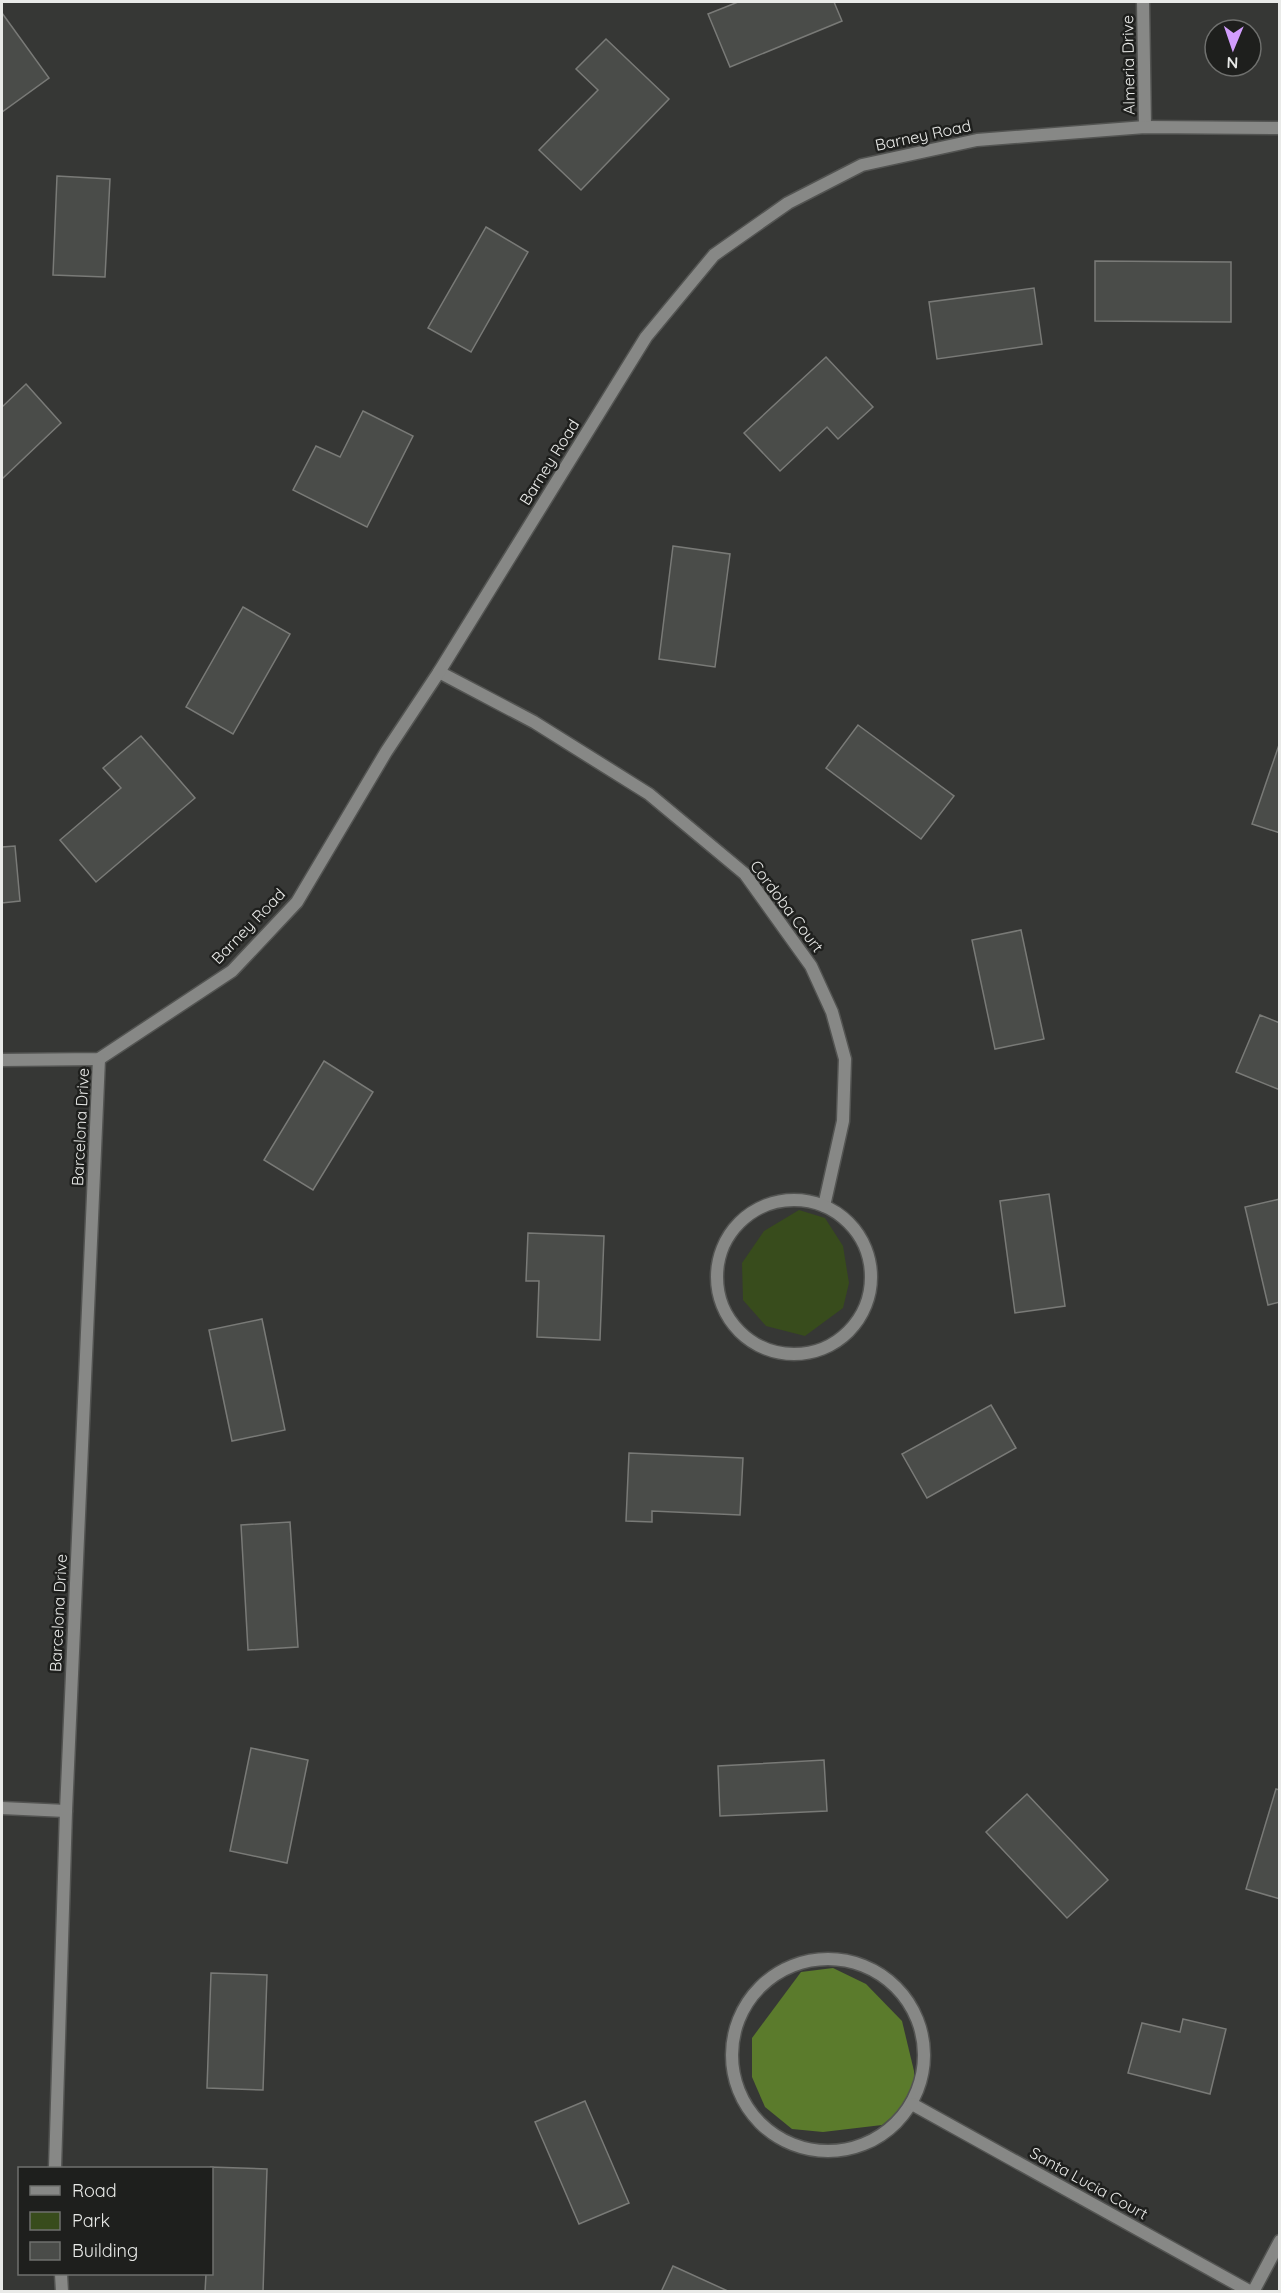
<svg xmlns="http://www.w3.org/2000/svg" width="1281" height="2293" viewBox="0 0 1281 2293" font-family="Quicksand,sans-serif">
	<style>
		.green { fill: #384c1c }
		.forest { fill: #5b7b2c }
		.building { fill: #4a4c49; stroke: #797a77; stroke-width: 1.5 }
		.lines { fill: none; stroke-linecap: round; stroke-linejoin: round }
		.minor-casing { stroke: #535452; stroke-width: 15 }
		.minor { stroke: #878886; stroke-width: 12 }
		.labels { text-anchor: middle; stroke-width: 5; stroke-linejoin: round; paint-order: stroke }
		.street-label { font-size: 16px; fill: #e9eae8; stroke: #1e1f1d }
	</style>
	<rect width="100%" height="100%" fill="#363735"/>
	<path class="green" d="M799 1210 825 1218 843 1246 849 1283 843 1308 805 1336 766 1326 743 1300 742 1263 764 1231Z"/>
	<path class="forest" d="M833 1968 866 1984 902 2021 914 2071V2099L882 2125 823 2132 792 2129 765 2107 752 2077V2038L801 1972Z"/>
	<g class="building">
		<path d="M738 2H834L842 21 730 67 708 14Z"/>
		<path d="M2 13 49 78 2 112Z"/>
		<path d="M606 39 669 99 581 190 539 150 598 90 576 69Z"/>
		<path d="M57 176 110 179 105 277 53 275Z"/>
		<path d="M486 227 528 252 471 352 428 328Z"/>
		<path d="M1095 261 1231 262V322L1095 321Z"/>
		<path d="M1034 288 1042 344 937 359 929 302Z"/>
		<path d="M826 357 873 407 838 439 827 427 780 471 744 433Z"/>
		<path d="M26 384 61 423 2 479V407Z"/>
		<path d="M363 411 413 436 367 527 293 490 316 446 340 457Z"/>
		<path d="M673 546 730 554 715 667 659 659Z"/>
		<path d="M243 607 290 634 233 734 186 707Z"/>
		<path d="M858 725 954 796 921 839 826 768Z"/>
		<path d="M141 736 195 798 96 882 60 840 121 788 103 768Z"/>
		<path d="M1280 742V833L1252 824Z"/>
		<path d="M15 846 20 901 2 903V847Z"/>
		<path d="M1021 930 1044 1039 995 1049 972 940Z"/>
		<path d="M1260 1015 1280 1023V1090L1236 1072Z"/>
		<path d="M324 1061 373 1092 313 1190 264 1160Z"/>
		<path d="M1049 1194 1065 1306 1015 1313 1000 1201Z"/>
		<path d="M1280 1199V1302L1268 1305 1245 1207Z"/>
		<path d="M528 1233 604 1236 600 1340 537 1337 539 1281H526Z"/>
		<path d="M262 1319 285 1430 232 1441 209 1330Z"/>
		<path d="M991 1405 1016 1448 927 1498 902 1454Z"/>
		<path d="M629 1453 743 1458 740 1515 652 1511V1522L626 1521Z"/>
		<path d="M290 1522 298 1647 248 1650 241 1525Z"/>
		<path d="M251 1748 308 1760 287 1863 230 1851Z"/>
		<path d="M824 1760 827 1811 720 1816 718 1766Z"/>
		<path d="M1276 1789 1280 1790V1899L1246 1889Z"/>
		<path d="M1027 1794 1108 1880 1067 1918 986 1832Z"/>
		<path d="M211 1973 267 1975 263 2090 207 2088Z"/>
		<path d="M1183 2019 1226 2029 1210 2094 1128 2073 1142 2023 1180 2032Z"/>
		<path d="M585 2101 629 2203 579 2224 535 2122Z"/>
		<path d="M210 2167 267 2169 263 2292H205L206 2274H212V2168Z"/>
		<path d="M673 2266 730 2292H661Z"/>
	</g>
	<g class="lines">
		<defs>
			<g id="minor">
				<path d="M1143 2 1145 127"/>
				<path d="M439 672 534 722 649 794 745 874 811 966 832 1012 845 1059 843 1121 824 1206"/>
				<path d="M2 1060 99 1059 232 971 297 902 386 752 439 672 646 337 714 255 788 203 862 165 977 140 1145 127 1280 128"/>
				<circle cx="794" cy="1277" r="77"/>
				<path d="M2 1808 66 1811"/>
				<circle cx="828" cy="2055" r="96"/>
				<path d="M912 2104 1251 2292"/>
				<path d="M55 2168 66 1811 99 1059"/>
				<path d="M61 2274 62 2292"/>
				<path d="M1253 2292 1280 2241"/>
			</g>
		</defs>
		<use href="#minor" class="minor-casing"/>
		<use href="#minor" class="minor"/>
	</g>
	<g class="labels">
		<g class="street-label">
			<text transform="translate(1128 65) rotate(-91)" y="6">Almeria Drive</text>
			<text transform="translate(923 135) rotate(-12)" y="6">Barney Road</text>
			<text transform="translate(549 462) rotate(-58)" y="6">Barney Road</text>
			<text transform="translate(787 906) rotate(53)" y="6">Cordoba Court</text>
			<text transform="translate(248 926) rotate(-46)" y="6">Barney Road</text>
			<text transform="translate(80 1127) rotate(-87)" y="6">Barcelona Drive</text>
			<text transform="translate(58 1613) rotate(-87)" y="6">Barcelona Drive</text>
			<text transform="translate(1089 2183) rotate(29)" y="6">Santa Lucia Court</text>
		</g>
	</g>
	<rect width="1281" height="2293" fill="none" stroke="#e9eae8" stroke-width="6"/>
	<rect x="18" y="2167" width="195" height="108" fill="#1e1f1d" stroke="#6f706e" stroke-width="1.5"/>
	<rect x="30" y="2186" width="30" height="9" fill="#878886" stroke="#6f706e" stroke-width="1.5"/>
	<text x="72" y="2197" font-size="18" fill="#e9eae8">Road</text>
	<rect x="30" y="2212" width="30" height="18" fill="#384c1c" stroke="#6f706e" stroke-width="1.5"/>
	<text x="72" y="2227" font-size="18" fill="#e9eae8">Park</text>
	<rect x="30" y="2242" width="30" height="18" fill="#4a4c49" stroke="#6f706e" stroke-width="1.5"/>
	<text x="72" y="2257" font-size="18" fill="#e9eae8">Building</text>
	<g transform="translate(1233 48) rotate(182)"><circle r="28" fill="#1e1f1d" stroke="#6f706e" stroke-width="1.5"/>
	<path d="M0-4.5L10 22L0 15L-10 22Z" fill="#d29dfd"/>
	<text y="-9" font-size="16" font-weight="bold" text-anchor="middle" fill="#e9eae8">N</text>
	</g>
</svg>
